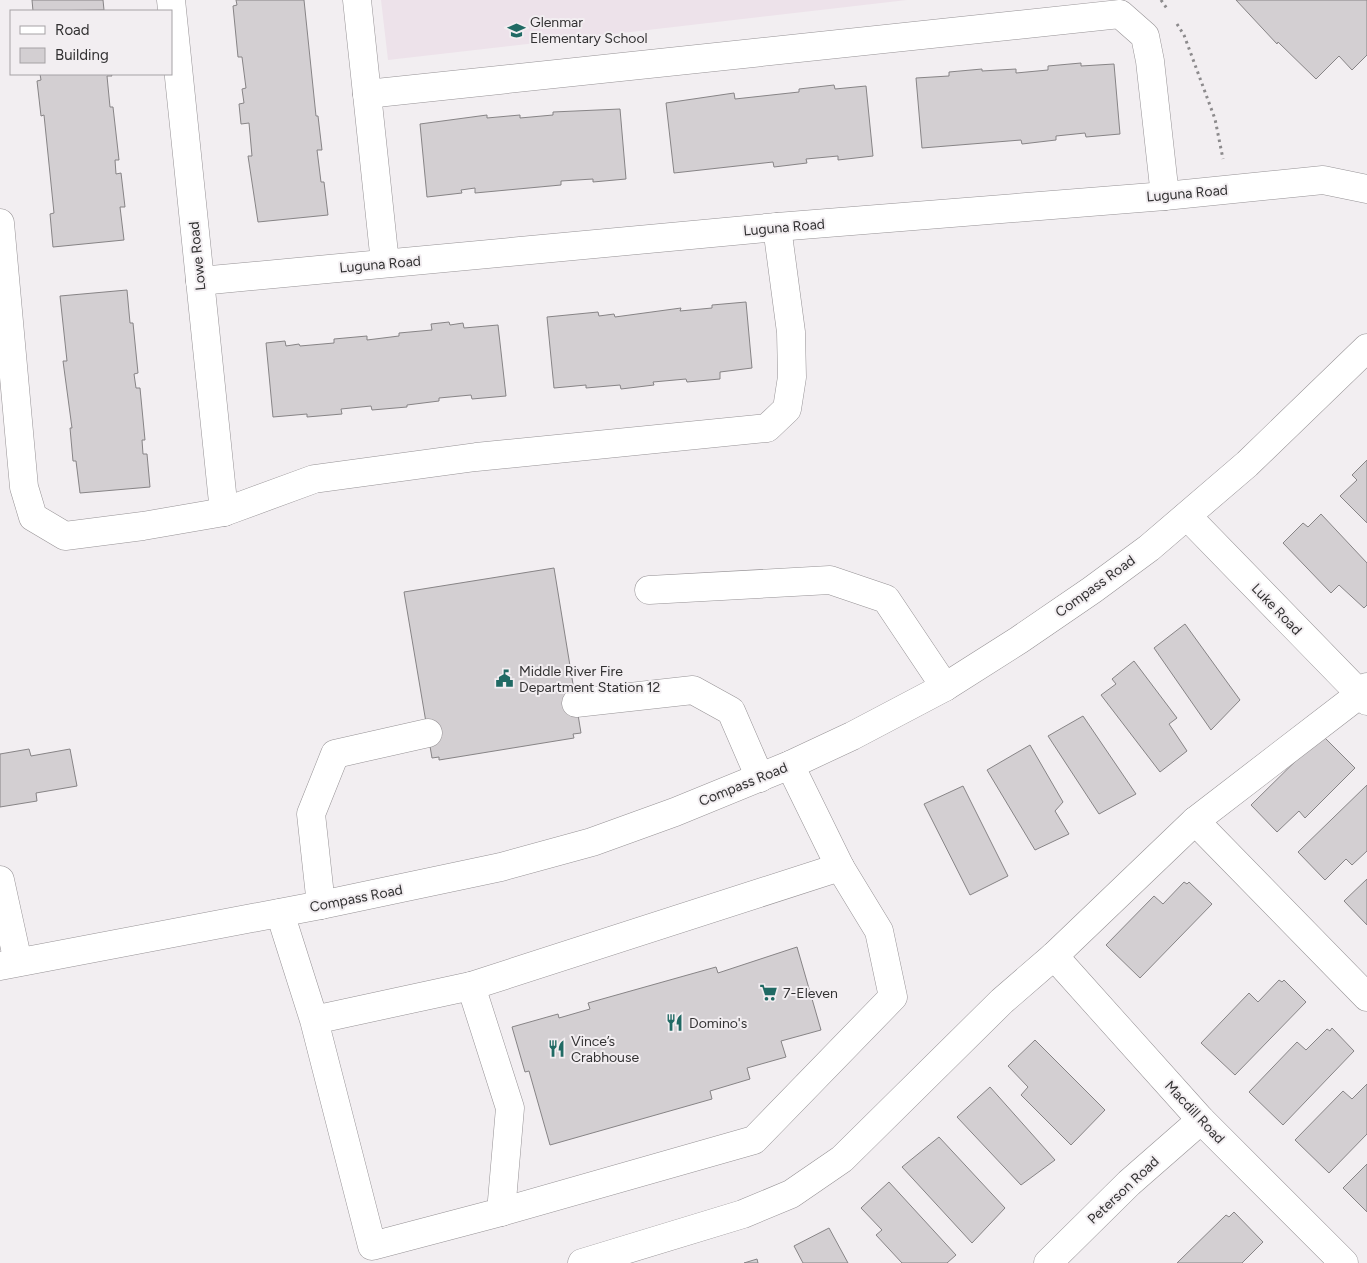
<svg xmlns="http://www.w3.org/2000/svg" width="1367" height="1263" viewBox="0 0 1367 1263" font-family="Figtree,sans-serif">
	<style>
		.built { fill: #ede2ea }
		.building { fill: #d3cfd2; stroke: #878486 }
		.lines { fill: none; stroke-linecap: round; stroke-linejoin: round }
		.minor-casing { stroke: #969295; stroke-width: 29 }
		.path { stroke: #8c8a8c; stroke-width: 3; stroke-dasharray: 2.5 4; stroke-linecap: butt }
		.minor { stroke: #fff; stroke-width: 28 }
		.labels { text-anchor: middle; stroke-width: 4; stroke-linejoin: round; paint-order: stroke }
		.poi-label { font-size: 14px; fill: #323132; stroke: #f2eef1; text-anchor: start }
		.street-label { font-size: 14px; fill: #323132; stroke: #f2eef1 }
	</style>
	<rect width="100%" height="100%" fill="#f2eef1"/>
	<path class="built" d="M381 0H907L388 60Z"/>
	<g class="building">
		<path d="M32 0H103L104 10 33 11Z"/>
		<path d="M236 0H304L316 116H318L322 150H317L321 182H324L328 215 258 222 248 156H252L249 123 241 124 239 104 244 103 242 89 246 88 242 57H238L233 6 237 5Z"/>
		<path d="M1236 0H1367V55L1352 70 1339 56 1316 79 1278 42 1277 44Z"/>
		<path d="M1081 63V66L1114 64 1120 134 1086 137 1085 133 1056 136V140L1022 144 1021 140 922 148 916 78 949 76V72L982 69V71L1016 69V73L1048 70V66Z"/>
		<path d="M40 74H111L112 76H107L110 107H113L119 160H115L116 174 121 173 125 207H120L124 240 53 247 50 214 54 213 44 115 41 116 37 81 41 80Z"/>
		<path d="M834 85 835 89 866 86 873 156 838 160V156L806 159 807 163 774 167 773 162 674 173 666 103 734 93 735 99 799 92V89Z"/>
		<path d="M620 109 626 179 593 182V179L561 181V185L475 193V188L461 190 462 193 427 197 420 124 487 115V118L520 115V118L553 115V112Z"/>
		<path d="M127 290 130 323H133L138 373 134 374 136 388H140L145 440H142L143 454H147L150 487 80 493 76 461H73L70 428H72L63 361H67L60 296Z"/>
		<path d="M746 302 752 368 720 372V379L687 382 686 379 653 382 654 385 621 389 620 385 586 388V385L554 388 547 317 598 312 599 316 614 314 615 317 681 308 680 311 712 308V305Z"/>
		<path d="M449 322 450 325 463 323 464 328 498 325 506 396 472 399 471 395 439 398V401L407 405V407L372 410 371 406 341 409 342 414 307 417V414L273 417 266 343 285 341 286 346 299 344 300 346 334 343V339L367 336V340L399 336V333L432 330 431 324Z"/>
		<path d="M1367 460V523L1340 496 1357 480 1352 475Z"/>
		<path d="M1321 514 1367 563V605L1364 608 1339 585 1331 593 1283 543 1303 523 1308 527Z"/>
		<path d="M554 568 581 733 573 734 574 738 439 760V757L432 758 404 592Z"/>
		<path d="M1185 624 1240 700 1211 730 1154 648Z"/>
		<path d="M1134 661 1177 718 1169 724 1187 751 1160 772 1101 695 1116 684 1112 679Z"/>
		<path d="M1083 716 1136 794 1099 814 1048 736Z"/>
		<path d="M1322 735 1355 768 1305 818 1299 811 1277 832 1251 805Z"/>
		<path d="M1030 745 1063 802 1055 811 1069 834 1035 850 987 770Z"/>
		<path d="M29 749 31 756 70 749 77 786 36 793 37 801 0 807V754Z"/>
		<path d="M1367 785V851L1352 865 1346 859 1325 880 1298 852Z"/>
		<path d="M963 786 1008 876 970 895 924 804Z"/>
		<path d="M1367 879V925L1344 901Z"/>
		<path d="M1184 882 1187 884 1189 882 1212 904 1140 978 1106 945 1154 896 1163 904Z"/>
		<path d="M797 947 821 1030 781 1041 786 1057 747 1068 750 1079 710 1091 712 1099 550 1145 529 1071 525 1072 512 1027 558 1014 559 1018 590 1009 588 1003 716 967 718 973Z"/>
		<path d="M1279 980 1282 982 1284 980 1306 1002 1235 1075 1201 1043 1249 993 1258 1002Z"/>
		<path d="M1332 1028 1354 1051 1283 1125 1249 1092 1297 1042 1306 1050 1327 1029 1330 1031Z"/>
		<path d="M1035 1040 1105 1110 1071 1145 1021 1095 1028 1087 1008 1066Z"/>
		<path d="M1367 1084V1134L1329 1173 1295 1140 1343 1091 1352 1099Z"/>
		<path d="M990 1087 1055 1160 1021 1185 957 1117Z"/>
		<path d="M939 1137 1005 1208 972 1243 902 1167Z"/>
		<path d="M1367 1164V1212L1343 1188Z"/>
		<path d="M889 1182 956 1255 947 1263H902L876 1235 882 1230 861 1208Z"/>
		<path d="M1234 1212 1263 1242 1242 1263H1177L1226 1215 1229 1217Z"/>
		<path d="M829 1228 848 1263H803L794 1246Z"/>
		<path d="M757 1259 758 1263H744Z"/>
	</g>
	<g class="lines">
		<defs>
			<g id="minor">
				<path d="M171 0 224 512"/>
				<path d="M357 0 385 263"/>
				<path d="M367 94 1120 14 1145 36 1150 61 1165 196"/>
				<path d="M0 223 24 487 33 517 65 536 143 526 224 512 314 479 476 457 767 428 787 409 792 377 791 332 777 227"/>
				<path d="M200 281 777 227 1165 196 1323 180 1367 189"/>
				<path d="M1187 516 1367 701"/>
				<path d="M649 590 830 580 886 599 945 687"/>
				<path d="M576 703 693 690 731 711 760 778"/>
				<path d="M1195 821 1367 997"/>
				<path d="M0 880 18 962"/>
				<path d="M321 905 311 814 335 754 428 733"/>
				<path d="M280 913 314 1020 372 1246 501 1212 510 1108 471 986 314 1020"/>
				<path d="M1054 956 1201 1120 1344 1263"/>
				<path d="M0 966 321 905 501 867 592 842 675 812 790 765 852 736 945 687 1019 640 1092 590 1149 548 1247 464 1367 348"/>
				<path d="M471 986 840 867 790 765"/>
				<path d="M501 1212 754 1140 893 997 879 931 840 867"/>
				<path d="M582 1263 743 1214 791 1194 842 1159 1002 1001 1054 956 1195 821 1360 694 1367 687"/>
				<path d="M1048 1263 1129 1183 1201 1120"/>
			</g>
		</defs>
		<use href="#minor" class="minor-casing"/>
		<g class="path">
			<path d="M1161 0 1168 10"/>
			<path d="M1177 24 1184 35 1215 119 1223 159"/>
		</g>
		<use href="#minor" class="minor"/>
	</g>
	<defs>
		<symbol id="school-bare" viewBox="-9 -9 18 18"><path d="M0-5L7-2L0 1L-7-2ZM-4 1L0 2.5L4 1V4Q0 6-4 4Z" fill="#206a64" stroke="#f2eef1" stroke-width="2.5" paint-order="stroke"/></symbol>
		<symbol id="civic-bare" viewBox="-9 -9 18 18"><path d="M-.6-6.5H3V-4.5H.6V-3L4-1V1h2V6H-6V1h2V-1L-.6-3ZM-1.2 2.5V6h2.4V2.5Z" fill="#206a64" stroke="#f2eef1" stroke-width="2.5" paint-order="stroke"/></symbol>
		<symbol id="supermarket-bare" viewBox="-9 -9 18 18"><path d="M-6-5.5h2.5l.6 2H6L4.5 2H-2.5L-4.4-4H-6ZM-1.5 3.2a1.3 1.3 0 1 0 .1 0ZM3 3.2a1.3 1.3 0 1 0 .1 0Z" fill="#206a64" stroke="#f2eef1" stroke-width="2.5" paint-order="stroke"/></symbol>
		<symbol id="restaurant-bare" viewBox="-9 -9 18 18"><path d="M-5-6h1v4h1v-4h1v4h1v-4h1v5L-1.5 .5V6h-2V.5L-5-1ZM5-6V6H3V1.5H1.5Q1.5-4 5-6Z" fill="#206a64" stroke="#f2eef1" stroke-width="2.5" paint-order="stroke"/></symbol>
	</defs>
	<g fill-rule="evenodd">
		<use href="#school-bare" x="504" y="18" width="25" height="25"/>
		<use href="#civic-bare" x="492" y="666" width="25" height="25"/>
		<use href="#supermarket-bare" x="756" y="980" width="25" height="25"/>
		<use href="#restaurant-bare" x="662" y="1010" width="25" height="25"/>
		<use href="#restaurant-bare" x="544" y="1036" width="25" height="25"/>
	</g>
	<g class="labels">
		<g class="poi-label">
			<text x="530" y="27">Glenmar<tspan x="530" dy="16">Elementary School</tspan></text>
			<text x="519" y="676">Middle River Fire<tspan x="519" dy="16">Department Station 12</tspan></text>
			<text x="783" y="998">7-Eleven</text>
			<text x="689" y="1028">Domino's</text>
			<text x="571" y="1046">Vince’s<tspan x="571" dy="16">Crabhouse</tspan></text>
		</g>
		<g class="street-label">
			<text transform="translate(1187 193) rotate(-5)" y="5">Luguna Road</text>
			<text transform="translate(784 227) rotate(-5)" y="5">Luguna Road</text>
			<text transform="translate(197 256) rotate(-96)" y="5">Lowe Road</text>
			<text transform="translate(380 264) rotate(-5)" y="5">Luguna Road</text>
			<text transform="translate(1095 586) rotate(-36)" y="5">Compass Road</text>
			<text transform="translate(1277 609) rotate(46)" y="5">Luke Road</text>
			<text transform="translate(743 784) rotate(-22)" y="5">Compass Road</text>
			<text transform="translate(356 898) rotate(-11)" y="5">Compass Road</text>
			<text transform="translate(1195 1112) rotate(47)" y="5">Macdill Road</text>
			<text transform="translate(1123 1190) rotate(-43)" y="5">Peterson Road</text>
		</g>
	</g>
	<rect x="10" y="10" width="162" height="65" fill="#f2eef1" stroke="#a5a2a5"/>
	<rect x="20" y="26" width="25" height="8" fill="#ffffff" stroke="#a5a2a5"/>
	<text x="55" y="35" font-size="15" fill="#323132">Road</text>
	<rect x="20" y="48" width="25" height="15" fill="#d3cfd2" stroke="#a5a2a5"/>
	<text x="55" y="60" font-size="15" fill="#323132">Building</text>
</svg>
